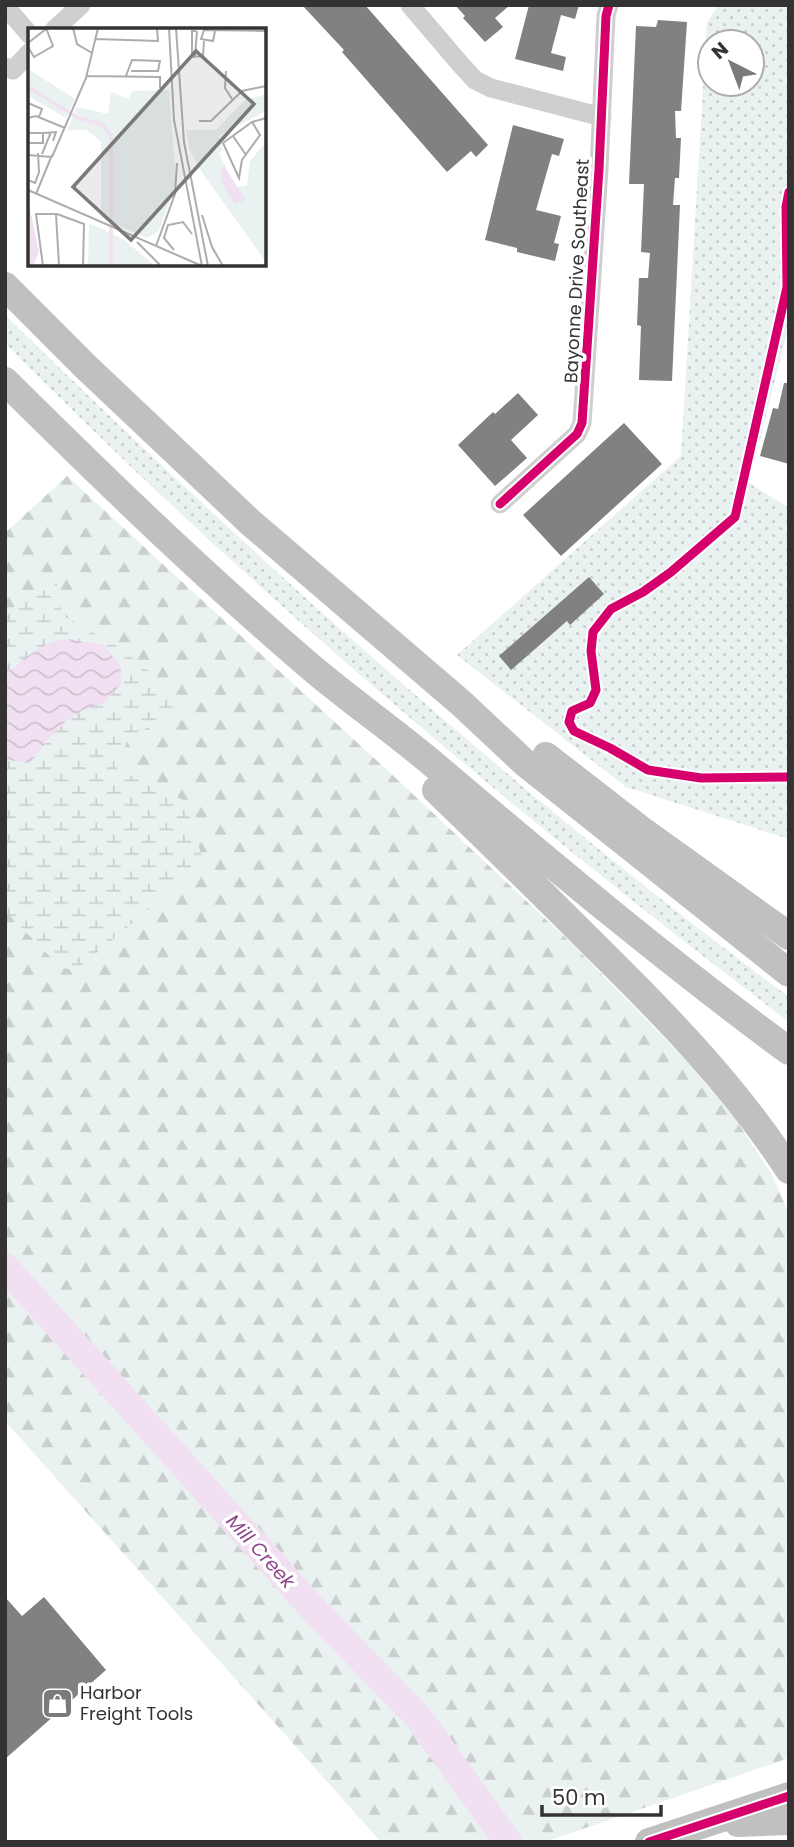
<svg xmlns="http://www.w3.org/2000/svg" width="794" height="1847" viewBox="0 0 794 1847" font-family="Poppins,sans-serif">
	<style>
		.grass { fill: url(#grass-dots); fill-rule: evenodd }
		.forest { fill: url(#forest-firs) }
		.wetland { fill: url(#wetland-marsh) }
		.water { fill: url(#water-waves) }
		.lines { fill: none; stroke-linecap: round; stroke-linejoin: round }
		.river { stroke: #f1e0f1; stroke-width: 28 }
		.building { fill: #818181 }
		.minor { stroke: #cfcfcf; stroke-width: 19 }
		.highway { stroke: #c0c0c0; stroke-width: 28 }
		.cycleway-casing { stroke: #fff; stroke-width: 13 }
		.cycleway { stroke: #d6006c; stroke-width: 9 }
		.labels { text-anchor: middle; stroke-width: 7; stroke-linejoin: round; paint-order: stroke }
		.street-label { font-size: 18px; fill: #333; stroke: #fff }
		.poi-label { font-size: 18px; fill: #333; stroke: #fff; text-anchor: start }
		.water-label { font-size: 19px; font-style: italic; fill: #8f478d; stroke: #fff }
		.inset-river { fill: none; stroke: #f1e0f1; stroke-width: 3.5 }
		.inset-road { fill: none; stroke: #adadad; stroke-width: 2 }
		.view { fill: #7a7a7a; fill-opacity: 0.15; stroke: #7a7a7a; stroke-width: 3.5 }
		.inset-edge { fill: none; stroke: #333; stroke-width: 3.5 }
	</style>
	<defs>
		<pattern id="grass-dots" width="8" height="8" patternUnits="userSpaceOnUse" patternTransform="scale(1.75)"><rect width="8" height="8" fill="#eaf1f1"/><path d="M2 2h.1M6 6h.1" fill="none" stroke="#c9cfcf" stroke-width="1.8" stroke-linecap="round"/></pattern>
		<pattern id="forest-firs" width="22" height="20" patternUnits="userSpaceOnUse" patternTransform="scale(1.75)"><rect width="22" height="20" fill="#eaf1f1"/><path d="M5 1l3.5 6h-7zM16 11l3.5 6h-7z" fill="#c9cfcf"/></pattern>
		<pattern id="wetland-marsh" width="20" height="14" patternUnits="userSpaceOnUse" patternTransform="scale(1.75)"><rect width="20" height="14" fill="#eaf1f1"/><path d="M1 5h8M5 5V1M11 12h8M15 12V8" fill="none" stroke="#c9cfcf"/></pattern>
		<pattern id="water-waves" width="16" height="10" patternUnits="userSpaceOnUse" patternTransform="scale(1.75)"><rect width="16" height="10" fill="#f1e0f1"/><path d="M0 5q4-4 8 0t8 0" fill="none" stroke="#cfc1cf"/></pattern>
	</defs>
	<rect width="100%" height="100%" fill="#fff"/>
	<g class="grass">
		<path d="M719 5H789V324L749 483 789 508V839L626 787 457 655 681 456 707 22ZM710 42H752V84H710Z"/>
		<path d="M5 315C253 557 511 790 789 997V1022C514 813 248 589 5 343Z"/>
	</g>
	<path class="forest" d="M67 476 400 782 571 943 685 1059 734 1117 771 1173 789 1214V1758L545 1842H381L5 1421V533Z"/>
	<path class="wetland" d="M57 583 62 615 120 648 152 674 177 715 129 736 117 769 185 801 204 864 76 970 61 968 5 911V612Z"/>
	<path class="water" d="M68 639 104 645 120 665 121 684 103 704C72 707 48 739 30 763L8 760 5 758V676C23 659 43 641 68 639Z"/>
	<g class="lines">
		<path class="river" d="M5 1267 317 1613 419 1718 508 1842"/>
	</g>
	<g class="building">
		<path d="M302 5H365L488 145 476 157 471 151 447 172 342 52 344 50Z"/>
		<path d="M455 5H510L495 18 503 27 485 42 463 18 465 16Z"/>
		<path d="M529 5H579L575 19 561 15 551 53 566 57 563 71 515 59Z"/>
		<path d="M658 20 687 22 681 111H675L676 138H681L679 178H675L673 205H680L672 381 639 380 641 326 637 325 639 278H648L650 253 641 252 644 184H629L636 26 656 27Z"/>
		<path d="M513 125 564 139 559 156 552 154 536 210 561 216 554 243 559 244 555 261 517 252V248L485 240Z"/>
		<path d="M784 383H789V464L760 456 773 408 778 409Z"/>
		<path d="M518 393 538 415 511 440 527 458 495 486 458 445 493 412 495 414Z"/>
		<path d="M624 423 662 464 561 556 523 515Z"/>
		<path d="M589 577 604 594 570 625 567 621 511 670 499 656Z"/>
		<path d="M5 1597 22 1616 44 1597 106 1670 5 1759Z"/>
	</g>
	<g class="lines">
		<g class="minor">
			<path d="M410 5 462 66 475 80 491 88 602 117"/>
			<path d="M5 6 30 35"/>
			<path d="M54 30 81 5"/>
			<path d="M5 67 13 70 30 52"/>
			<path d="M500 504 577 434 582 423 599 169 606 16 609 5"/>
		</g>
		<g class="highway">
			<path d="M5 286 86 367 251 523 461 703 525 763 789 973"/>
			<path d="M5 381C103 478 202 574 306 663 349 700 396 732 439 769 553 866 668 962 789 1051"/>
			<path d="M546 756 644 832 789 936"/>
			<path d="M436 790C489 841 541 892 593 944 664 1014 734 1085 789 1170"/>
			<path d="M738 1823 789 1821"/>
			<path d="M649 1842 789 1796"/>
		</g>
		<defs>
			<g id="cycleway">
				<path d="M789 192 786 207 787 287 735 517 671 572 643 592 611 609 593 632 591 651 596 690 590 703 572 711 569 722 574 731 610 748 648 770 701 778 789 777"/>
				<path d="M500 504 577 434 582 423 599 169 606 16 609 5"/>
				<path d="M649 1842 789 1796"/>
			</g>
		</defs>
		<use href="#cycleway" class="cycleway-casing"/>
		<use href="#cycleway" class="cycleway"/>
	</g>
	<defs>
		<symbol id="shop-square" viewBox="-11 -11 22 22"><rect x="-9" y="-9" width="18" height="18" rx="4" fill="#7a7a7a" stroke="#fff"/><path d="M-5-2.5h2.3a2.7 3.5 0 0 1 5.4 0H5L5.5 6h-11ZM-1.5-2.5h3a1.5 2.3 0 0 0-3 0Z" fill="#fff"/></symbol>
	</defs>
	<g fill-rule="evenodd">
		<use href="#shop-square" x="40" y="1686" width="35" height="35"/>
	</g>
	<g class="labels">
		<g class="street-label">
			<text transform="translate(577 271) rotate(-87)" y="6">Bayonne Drive Southeast</text>
		</g>
		<g class="poi-label">
			<text x="80" y="1699">Harbor<tspan x="80" dy="21">Freight Tools</tspan></text>
		</g>
		<g class="water-label">
			<text transform="translate(261 1551) rotate(48)" y="7">Mill Creek</text>
		</g>
	</g>
	<g transform="translate(28 28)">
		<rect width="238" height="238" fill="#fff"/>
		<path d="M238 67V83L191 108 195 122 191 125 207 159 219 158 222 133 238 114V234L177 149 162 123 158 102H188L218 71Z" fill="#eaf1f1"/>
		<path d="M0 41 47 71 38 90 0 68ZM141 62 148 154 131 203 119 210 73 190V114L58 101 39 103 49 79 80 86 83 64 100 71 105 63Z" fill="#eaf1f1"/>
		<path d="M119 68 133 70V87H125V100H109L106 72 109 75Z" fill="#eaf1f1"/>
		<path d="M61 195 95 211 127 238H60Z" fill="#eaf1f1"/>
		<path d="M196 138 217 171 216 173 207 175 197 162 192 144ZM0 172 11 224 5 238H0Z" fill="#f1e0f1"/>
		<path class="inset-river" d="M0 59 50 90 74 96 83 107V238"/>
		<path class="inset-road" d="M45 0 49 16 64 25M141 0 146 92 174 238M148 0 156 114 180 238M168 3H164V29L175 28 176 13M187 3 185 13 173 11 176 2 238 3M68 11 130 13 129 0M0 15 18 1M0 19 6 29 25 18 18 0M167 28 169 3M198 43 197 60 204 71M59 48 132 49V60M98 48 104 32 132 33 130 43H103M0 75 14 81 11 89M0 90 8 88 37 100M171 93H183L214 63 238 58M224 94 232 107 214 132 211 150 195 115 224 94 238 90M0 105H15V115H1M15 105 28 104 25 113M205 108 218 127M14 126 23 104M0 127 23 129M24 129 58 50 70 0M0 152 7 155 11 144 10 125M0 162 174 238M8 166 24 127M29 186 56 196 55 238M174 187 184 219 195 238M109 214 133 238M128 218 147 166 149 135M146 222 136 210 140 197 155 194 164 206M15 238 8 186H28L31 238"/>
		<path class="view" d="M168 23 226 76 103 212 45 159Z"/>
		<rect width="238" height="238" class="inset-edge"/>
	</g>
	<rect width="794" height="1847" fill="none" stroke="#333333" stroke-width="14"/>
	<g transform="translate(731 63) rotate(318)"><circle r="33" fill="#ffffff" stroke="#adadad" stroke-width="2"/>
	<path d="M0-5L12 26L0 18L-12 26Z" fill="#7a7a7a"/>
	<text y="-10" font-size="19" font-weight="bold" text-anchor="middle" fill="#333333">N</text>
	</g>
	<path d="M542 1805v10h119v-10" fill="none" stroke="#333333" stroke-width="3.5"/>
	<text x="552" y="1805" font-size="21" fill="#333333" stroke="#ffffff" stroke-width="5" paint-order="stroke">50 m</text>
</svg>
